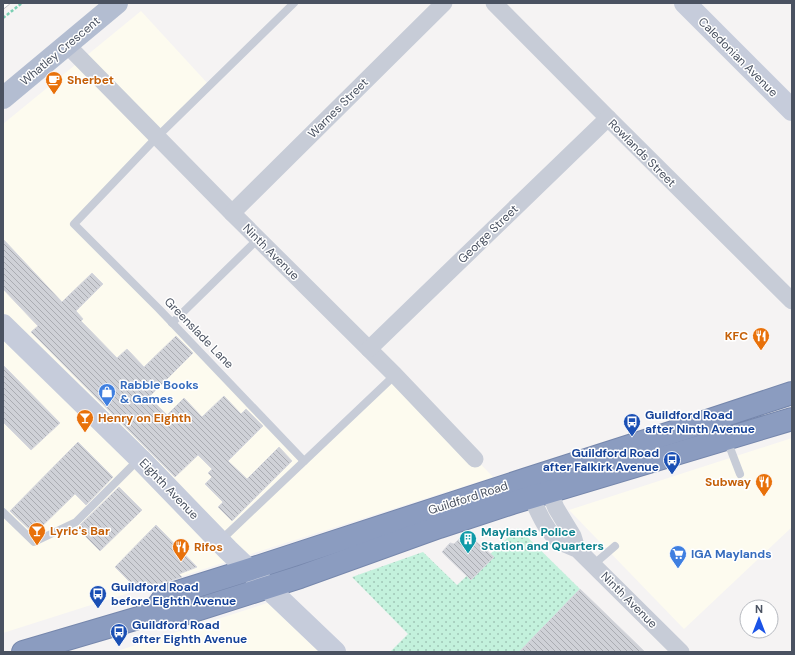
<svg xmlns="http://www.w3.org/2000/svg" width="795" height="655" viewBox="0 0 795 655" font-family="'DM Sans',sans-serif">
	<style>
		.commercial { fill: #fdfbef }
		.park { fill: url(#park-dots) }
		.building { fill: url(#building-back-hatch); stroke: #d7d8de }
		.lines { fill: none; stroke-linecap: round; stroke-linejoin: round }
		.highway-casing { stroke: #7687ac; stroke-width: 24 }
		.path { stroke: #7acfb3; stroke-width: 2.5; stroke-dasharray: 3 2; stroke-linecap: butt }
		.lane { stroke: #c7ccd7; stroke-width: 8 }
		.street { stroke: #c7ccd7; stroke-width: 17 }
		.secondary { stroke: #c6ccdb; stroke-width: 22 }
		.primary { stroke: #b3bdd1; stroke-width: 22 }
		.highway { stroke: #8b9cc0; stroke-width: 22 }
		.rail-casing { stroke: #b5b7bd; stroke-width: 4.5 }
		.rail { stroke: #fff; stroke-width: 3; stroke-dasharray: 9; stroke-linecap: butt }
		.labels { text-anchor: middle; stroke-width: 3; stroke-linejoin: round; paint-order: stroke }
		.street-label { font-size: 12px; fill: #4a5261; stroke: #fff }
		.food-label { font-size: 12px; font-weight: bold; fill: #c56008; stroke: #fff; text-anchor: start }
		.shop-label { font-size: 12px; font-weight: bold; fill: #366cbe; stroke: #fff; text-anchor: start }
		.transit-label { font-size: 12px; font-weight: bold; fill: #164399; stroke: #fff; text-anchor: start }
		.culture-label { font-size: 12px; font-weight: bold; fill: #0d838f; stroke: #fff; text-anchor: start }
	</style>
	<defs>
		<pattern id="park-dots" width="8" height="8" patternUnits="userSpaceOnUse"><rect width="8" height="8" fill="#c3f1dc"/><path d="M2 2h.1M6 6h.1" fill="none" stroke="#a0c6b6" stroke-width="1.8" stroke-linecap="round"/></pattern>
		<pattern id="building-back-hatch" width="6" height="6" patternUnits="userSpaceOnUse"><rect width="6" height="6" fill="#cfd1d7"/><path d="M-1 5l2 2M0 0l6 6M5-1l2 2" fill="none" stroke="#aaacb2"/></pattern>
	</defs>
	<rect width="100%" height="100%" fill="#f5f3f3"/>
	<g class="commercial">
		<path d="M141 11 209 85 75 224 303 461 395 375 493 477 3 633V124Z"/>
		<path d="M792 438V527L684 629 569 510Z"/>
		<path d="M283 598 320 652H114Z"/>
	</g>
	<path class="park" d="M518 528 580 589 519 652H390L408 634 352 577 423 552 457 585Z"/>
	<g class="building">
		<path d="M3 239 62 302 92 273 103 284 76 311 83 319 81 321 117 358 127 349 144 367 176 336 193 353 149 397 167 415 184 398 202 417 224 396 241 414 246 409 263 426 228 461 247 479 279 447 292 461 232 521 218 507 223 502 205 484 212 477 208 473 212 469 198 455 175 477 31 332 38 326 3 289Z"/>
		<path d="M3 365 60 423 31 450 3 422Z"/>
		<path d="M78 442 113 477 86 505 75 494 34 534 10 511Z"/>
		<path d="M119 487 142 510 100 551 77 528Z"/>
		<path d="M156 525 197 567 179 574 182 577 139 591 115 567Z"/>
		<path d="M466 533 494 557 471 580 442 552 450 543 454 544Z"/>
		<path d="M580 589 645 652H519Z"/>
	</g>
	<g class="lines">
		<defs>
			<g id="highway">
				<path d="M152 614 165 596 248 570 524 480 689 427 792 393"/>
				<path d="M23 652 152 614 174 617 300 577 439 527 512 503 792 419"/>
			</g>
		</defs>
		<use href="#highway" class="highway-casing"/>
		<path class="path" d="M3 18 22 3"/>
		<g class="lane">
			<path d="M294 3 157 137 74 224 159 309 304 461"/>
			<path d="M172 323 258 239"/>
			<path d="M727 440 740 474"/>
			<path d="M3 512 34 542 76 522 139 459"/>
			<path d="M220 541 395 375"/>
			<path d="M593 565 615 546"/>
		</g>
		<g class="street">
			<path d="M494 3 608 118 792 301"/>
			<path d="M67 45 232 213 395 375 475 459"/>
			<path d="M232 213 444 3"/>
			<path d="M369 349 608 118"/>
			<path d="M545 481 556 508 573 536 577 549"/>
			<path d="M527 487C535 504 545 533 562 543 566 545 572 547 577 549L681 652"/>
		</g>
		<g class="secondary">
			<path d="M685 3 792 110"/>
			<path d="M3 325 140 459 228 550 335 652"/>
		</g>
		<path class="primary" d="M3 98 117 3"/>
		<use href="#highway" class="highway"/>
		<defs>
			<path id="rail" d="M3 7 8 3"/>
		</defs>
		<use href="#rail" class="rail-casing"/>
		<use href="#rail" class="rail"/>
	</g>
	<defs>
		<symbol id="cafe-pin" viewBox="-11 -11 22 30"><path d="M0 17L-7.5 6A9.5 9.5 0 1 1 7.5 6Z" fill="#e8710a" stroke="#fff"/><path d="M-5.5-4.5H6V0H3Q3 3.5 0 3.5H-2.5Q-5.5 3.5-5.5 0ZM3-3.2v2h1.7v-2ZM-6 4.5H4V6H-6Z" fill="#fff"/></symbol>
		<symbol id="restaurant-pin" viewBox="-11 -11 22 30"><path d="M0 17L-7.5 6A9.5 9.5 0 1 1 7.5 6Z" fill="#e8710a" stroke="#fff"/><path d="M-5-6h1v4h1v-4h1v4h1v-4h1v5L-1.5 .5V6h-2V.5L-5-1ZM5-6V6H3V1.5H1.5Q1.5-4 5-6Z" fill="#fff"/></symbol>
		<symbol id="shop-pin" viewBox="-11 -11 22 30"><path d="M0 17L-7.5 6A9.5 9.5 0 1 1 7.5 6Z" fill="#3f7fe0" stroke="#fff"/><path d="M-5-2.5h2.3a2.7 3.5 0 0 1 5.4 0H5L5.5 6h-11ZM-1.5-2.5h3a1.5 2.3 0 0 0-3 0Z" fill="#fff"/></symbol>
		<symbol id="bar-pin" viewBox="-11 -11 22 30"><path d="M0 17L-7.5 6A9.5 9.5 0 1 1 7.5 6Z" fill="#e8710a" stroke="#fff"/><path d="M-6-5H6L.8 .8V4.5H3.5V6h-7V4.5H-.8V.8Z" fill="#fff"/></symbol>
		<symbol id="bus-pin" viewBox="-11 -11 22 30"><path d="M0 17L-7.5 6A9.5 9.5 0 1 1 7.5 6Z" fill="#1a4fb4" stroke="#fff"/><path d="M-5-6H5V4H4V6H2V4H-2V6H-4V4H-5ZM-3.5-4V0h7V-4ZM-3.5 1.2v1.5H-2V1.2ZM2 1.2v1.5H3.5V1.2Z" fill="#fff"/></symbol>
		<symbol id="building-pin" viewBox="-11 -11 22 30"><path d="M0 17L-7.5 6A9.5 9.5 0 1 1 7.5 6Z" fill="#0f9aa8" stroke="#fff"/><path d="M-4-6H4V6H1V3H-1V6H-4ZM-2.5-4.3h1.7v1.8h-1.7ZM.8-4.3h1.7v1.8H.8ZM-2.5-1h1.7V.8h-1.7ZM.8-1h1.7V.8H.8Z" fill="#fff"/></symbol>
		<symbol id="supermarket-pin" viewBox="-11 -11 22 30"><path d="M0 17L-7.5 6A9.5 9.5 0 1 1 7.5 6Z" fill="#3f7fe0" stroke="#fff"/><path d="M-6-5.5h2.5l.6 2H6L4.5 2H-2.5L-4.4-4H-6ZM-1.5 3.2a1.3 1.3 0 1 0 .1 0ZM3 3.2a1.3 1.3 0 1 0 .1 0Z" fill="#fff"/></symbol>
	</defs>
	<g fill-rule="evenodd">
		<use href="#cafe-pin" x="44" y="70" width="20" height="27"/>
		<use href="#restaurant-pin" x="751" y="326" width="20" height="27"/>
		<use href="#shop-pin" x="97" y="382" width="20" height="27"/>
		<use href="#bar-pin" x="75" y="408" width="20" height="27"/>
		<use href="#bus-pin" x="622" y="412" width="20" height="27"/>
		<use href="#bus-pin" x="662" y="450" width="20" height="27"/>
		<use href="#restaurant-pin" x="754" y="472" width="20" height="27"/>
		<use href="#bar-pin" x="27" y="521" width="20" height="27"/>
		<use href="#building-pin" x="458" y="529" width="20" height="27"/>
		<use href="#restaurant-pin" x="171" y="537" width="20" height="27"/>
		<use href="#supermarket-pin" x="668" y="544" width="20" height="27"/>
		<use href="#bus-pin" x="88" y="584" width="20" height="27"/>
		<use href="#bus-pin" x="109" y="622" width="20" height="27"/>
	</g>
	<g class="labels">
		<g class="street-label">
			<text transform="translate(60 51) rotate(-40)" y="4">Whatley Crescent</text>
			<text transform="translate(738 57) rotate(45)" y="4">Caledonian Avenue</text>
			<text transform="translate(338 108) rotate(-45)" y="4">Warnes Street</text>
			<text transform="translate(642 153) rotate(45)" y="4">Rowlands Street</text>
			<text transform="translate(488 234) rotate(-44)" y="4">George Street</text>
			<text transform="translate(271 252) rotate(45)" y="4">Ninth Avenue</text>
			<text transform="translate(199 333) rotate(46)" y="4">Greenslade Lane</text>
			<text transform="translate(169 489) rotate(46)" y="4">Eighth Avenue</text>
			<text transform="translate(468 498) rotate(-18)" y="4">Guildford Road</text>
			<text transform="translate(629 600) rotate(45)" y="4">Ninth Avenue</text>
		</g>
		<g class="food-label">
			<text x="67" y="84">Sherbet</text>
			<text x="748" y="340" text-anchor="end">KFC</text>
			<text x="98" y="422">Henry on Eighth</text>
			<text x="751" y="486" text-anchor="end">Subway</text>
			<text x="50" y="535">Lyric's Bar</text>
			<text x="194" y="551">Rifos</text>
		</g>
		<g class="shop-label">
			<text x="120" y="389">Rabble Books<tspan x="120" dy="14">&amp; Games</tspan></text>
			<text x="691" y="558">IGA Maylands</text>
		</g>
		<g class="transit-label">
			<text x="645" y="419">Guildford Road<tspan x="645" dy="14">after Ninth Avenue</tspan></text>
			<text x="659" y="457" text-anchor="end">Guildford Road<tspan x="659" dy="14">after Falkirk Avenue</tspan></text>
			<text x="111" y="591">Guildford Road<tspan x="111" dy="14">before Eighth Avenue</tspan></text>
			<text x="132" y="629">Guildford Road<tspan x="132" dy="14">after Eighth Avenue</tspan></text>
		</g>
		<g class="culture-label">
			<text x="481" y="536">Maylands Police<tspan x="481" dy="14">Station and Quarters</tspan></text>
		</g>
	</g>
	<rect width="795" height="655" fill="none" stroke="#4a5261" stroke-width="8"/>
	<g transform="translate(759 619)"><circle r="19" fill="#ffffff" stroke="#b7bac0"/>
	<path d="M0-3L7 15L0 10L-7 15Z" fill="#1b53e6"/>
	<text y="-6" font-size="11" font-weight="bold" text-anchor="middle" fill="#4a5261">N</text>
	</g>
</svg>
